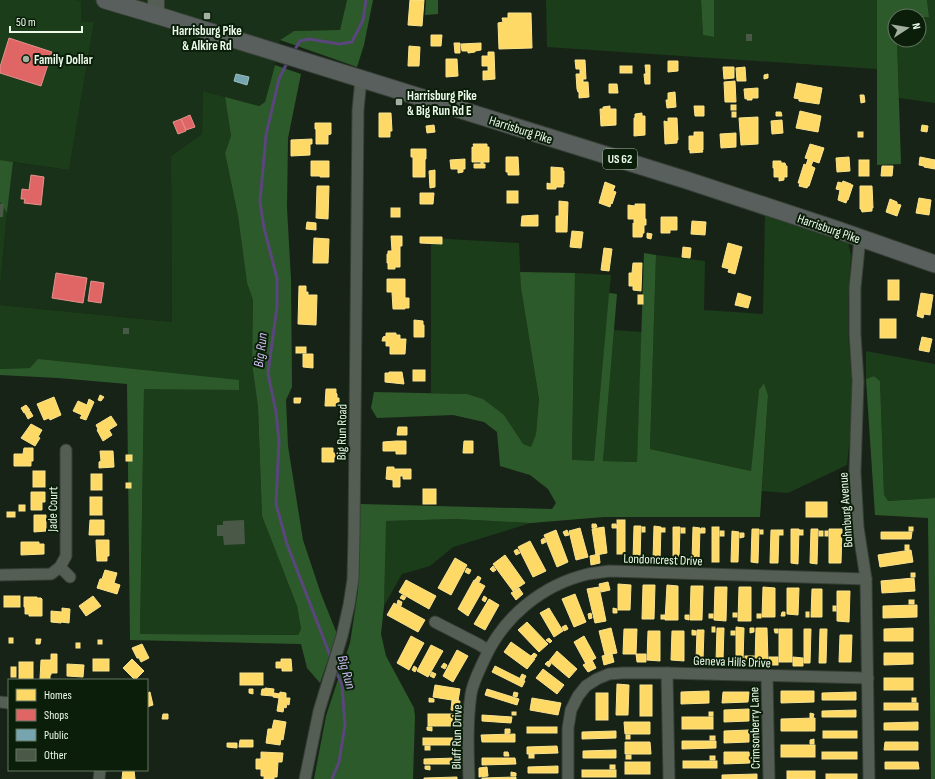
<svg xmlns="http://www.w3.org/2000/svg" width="935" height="779" viewBox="0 0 935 779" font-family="'Sofia Sans Condensed',sans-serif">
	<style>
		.built { fill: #193118 }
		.green { fill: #1b3d19 }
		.forest { fill: #2d5a2a }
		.homes { fill: #ffd966; stroke: #f9e38e }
		.shops { fill: #e06666; stroke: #e4928e }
		.public { fill: #76a5af; stroke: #99bec1 }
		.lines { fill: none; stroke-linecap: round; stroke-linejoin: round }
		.stream { stroke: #5a467d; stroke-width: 3 }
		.building { fill: #495847 }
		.minor-casing { stroke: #363f36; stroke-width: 13 }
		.secondary-casing { stroke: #363f36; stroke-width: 18 }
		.primary-casing { stroke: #363f36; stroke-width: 19 }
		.minor { stroke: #555e54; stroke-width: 11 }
		.secondary { stroke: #555e54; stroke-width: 16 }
		.primary { stroke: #595f5c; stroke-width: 17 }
		.poi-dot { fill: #a2afa1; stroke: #0a1e09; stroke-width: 1.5 }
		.labels { text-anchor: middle; stroke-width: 4; stroke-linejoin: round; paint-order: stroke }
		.shield { fill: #0a1e09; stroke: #a8b8a7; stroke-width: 1 }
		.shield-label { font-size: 12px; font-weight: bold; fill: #ecfaeb }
		.poi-label { font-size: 13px; font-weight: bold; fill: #ecfaeb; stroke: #0a1e09; text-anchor: start }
		.street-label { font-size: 13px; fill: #ecfaeb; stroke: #0a1e09 }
		.water-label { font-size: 14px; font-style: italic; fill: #cebcf3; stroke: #0a1e09 }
	</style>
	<rect width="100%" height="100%" fill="#182317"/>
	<path class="built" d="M76 0H347L340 30 294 31 280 40 275 65 265 102 258 106 203 91 202 134 171 156 172 322 0 305V287L7 213 13 162 69 170 94 22 81 21V2Z"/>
	<g class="green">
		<path d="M0 0H76L81 1V21L94 22 69 170 0 160Z"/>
		<path d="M546 0H701L703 35 714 37V0H877V69L547 47Z"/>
		<path d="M927 0H935V103L899 98 897 40H919V17H929Z"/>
		<path d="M203 91 225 97 231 136 225 153 238 216 247 283 253 300 252 364 258 407 262 516 297 606 301 629 298 635 140 634 144 388 239 390 30 368 0 369V305L172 322 171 156 202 134Z"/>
		<path d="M0 202 7 213 0 287Z"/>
		<path d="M765 214 848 242 851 255 848 301V332L852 386V416L847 465 788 493 762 491 768 395 764 383 759 391 751 471 650 449 656 255 705 261 704 310 763 314Z"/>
		<path d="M431 238 519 243 521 288 539 399 536 434 531 448 523 445 504 415 467 394 431 393Z"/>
		<path d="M575 273 611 275 594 461H572Z"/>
		<path d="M614 330 642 332 637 462 603 461Z"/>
		<path d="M866 351 935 364V498L887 501 884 495 880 381 874 376 866 379Z"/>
		<path d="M456 519 531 523 453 547 430 566 402 574 384 606 385 521Z"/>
	</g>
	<g class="forest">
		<path d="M347 0H373L364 45 357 67 280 40 294 31 340 30Z"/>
		<path d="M426 0H438V14L425 15Z"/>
		<path d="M701 0H714V37L703 35Z"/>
		<path d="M877 0H927L929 17H919V16H895V40H897L901 164 877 165Z"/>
		<path d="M275 65 301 74 288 138 287 208 291 279 292 387 286 400 288 446 303 540 321 594 337 634 320 683 307 668 301 644 130 640 127 384 58 378 0 375V369L30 368 38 359 239 380V390L144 389 140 634 298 635 301 629 297 606 262 516 258 407 252 364 253 300 247 283 238 216 225 153 231 136 225 97 259 106 265 102Z"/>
		<path d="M0 160 13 162 7 213 0 202Z"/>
		<path d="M644 253 656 255 650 449 751 471 759 390 764 383 768 395 760 517H604L531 523 456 519 386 521 384 606 381 634 386 656 414 708 415 717 413 779H314L326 716 350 643 358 591 360 504 552 509 556 503 548 489 530 475 500 466 497 432 484 422 453 415 377 418 371 408 374 392 467 394 483 399 504 415 523 444 531 447 536 434 539 399 521 288 520 272 575 273 572 460 594 461 609 293 617 294 603 461 637 462Z"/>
		<path d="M874 376 880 381 884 495 888 501 935 498V779H931L928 518 875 515 866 379Z"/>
	</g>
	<g class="homes">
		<path d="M410 0H424L422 26 408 25Z"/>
		<path d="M508 13H531L532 48 499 49 498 23 503 22 502 18H508Z"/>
		<path d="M431 35H442L441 46H431Z"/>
		<path d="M454 43H460V53H455Z"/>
		<path d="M481 43V50L475 51V52L468 53V51H462L461 44Z"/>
		<path d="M409 46 420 47 419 66H408Z"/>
		<path d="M488 52H494L495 79 483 80V71H488V66H482V56H488Z"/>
		<path d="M446 59H457L458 76 446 77Z"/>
		<path d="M575 60H585L586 79H583V82H588L589 97 579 98V92H578L577 89 576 74H580V69H576Z"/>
		<path d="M668 61H678V71L668 72Z"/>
		<path d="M645 65H650V74H646Z"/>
		<rect x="620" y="66" width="12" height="7"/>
		<path d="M723 67H734V78L724 79Z"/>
		<path d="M745 67 746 81H737L736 68Z"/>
		<path d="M644 74H650V84H645Z"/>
		<path d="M768 74V78L764 79V75Z"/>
		<path d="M735 81 736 102H725L724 82Z"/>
		<path d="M797 83 822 88 819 104 799 101V99L794 98Z"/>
		<path d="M609 84H617L618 93H609Z"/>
		<path d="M758 88V98H752V100H747V98L745 99 744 89Z"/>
		<path d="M675 92 676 107 667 108 666 100H668V93Z"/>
		<path d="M860 95H864L865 102 861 103Z"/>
		<rect x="731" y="105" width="5" height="5"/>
		<path d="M610 106V109H616V125L601 126 600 109H603V107Z"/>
		<path d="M694 106H704V116H695Z"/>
		<path d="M800 111 821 116 818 132 796 128Z"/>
		<rect x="732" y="112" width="4" height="5"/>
		<path d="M776 112H781L782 116H776Z"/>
		<path d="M379 113H391L392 131H390V137H379Z"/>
		<path d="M642 113V116H645V135L634 136V118H635V114Z"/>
		<path d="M758 117V144L741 145 739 118Z"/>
		<path d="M668 118H677L678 140H677V143L665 144 664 121 668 122Z"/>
		<path d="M782 120 783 133 772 134 771 121Z"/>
		<path d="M315 123H331V134L328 135V144H316V129H315Z"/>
		<path d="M434 125 435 132 427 133 426 126Z"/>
		<path d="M922 125 928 126 927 132 921 131Z"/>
		<path d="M694 132H703V150H702L703 152 690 153V150H689V136H694Z"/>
		<rect x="858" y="132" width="5" height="5"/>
		<path d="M736 133V147L721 148 720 134Z"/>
		<path d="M312 139V144H310V155L291 156V140Z"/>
		<path d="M473 144H487V147H489V162H483V164H485V168H474V164H481V162H472V147H474Z"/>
		<path d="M810 144 824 148 819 163 813 161 811 166 815 168 809 186H808L807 188 799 186 800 183H798L804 164 806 165 808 159 805 158Z"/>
		<path d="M411 149H426V159H425V177H413V157H411Z"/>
		<path d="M506 157H518L519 175H508V172H506Z"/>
		<path d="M849 157 850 171 837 172 836 158Z"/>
		<path d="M920 157 935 160V169L924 167V166L919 165Z"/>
		<path d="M465 159V169H463V172L458 173V169H451L450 160Z"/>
		<rect x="859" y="160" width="10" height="16"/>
		<path d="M311 161H329V177H320V176H311Z"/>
		<path d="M773 161H781V163H785L786 166H787V177H784V180L779 181V177H774V168H773Z"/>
		<path d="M882 166H893L892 176H881Z"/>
		<path d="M551 167 563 168V171H564V184H563V187H556V189H547V183L551 184Z"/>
		<path d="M435 170V187L430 188 429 171Z"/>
		<path d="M843 181 851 184V185H853L848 200H847L846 203 838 200 840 190 836 189 838 182 842 183Z"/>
		<path d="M605 182 615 186 613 191 616 192 612 204 611 203 610 207 599 203Z"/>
		<path d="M317 186H329L328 219 316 218Z"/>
		<path d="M860 186H872L873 208H872V211L862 212 861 209H860Z"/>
		<rect x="507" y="191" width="11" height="12"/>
		<path d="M420 193H434L433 204H420Z"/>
		<path d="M919 198 931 200 929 215 916 213Z"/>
		<path d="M890 199 897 202V204L901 205 897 216 886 212Z"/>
		<path d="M559 201 568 202 567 232H556V216H559Z"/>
		<path d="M635 204H645V219H646V225H644V233H643L642 237H633V223L634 224V219H628V205L635 206Z"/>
		<rect x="391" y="208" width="9" height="9"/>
		<path d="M538 215V226H521L522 216Z"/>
		<path d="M661 217H677V230H670V233H661Z"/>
		<path d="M692 221 706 222 705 235 691 234Z"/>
		<path d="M307 222 316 223V230L306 229Z"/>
		<path d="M572 231 583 232 581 248 570 247Z"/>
		<path d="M647 233 652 234 651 239 647 238Z"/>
		<path d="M391 236H402V246H400V267H395V269H388V263H387V254H388V251H392Z"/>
		<path d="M420 237H442V244L420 243Z"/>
		<path d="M314 238 329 239 328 263H313Z"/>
		<path d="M728 243 742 247 735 274 728 272 729 269 722 267Z"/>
		<path d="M683 247 691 248 690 258 682 257Z"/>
		<path d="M604 248 612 249 609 271 601 270Z"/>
		<path d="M633 263H642L641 291 633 290V286H629V273H632Z"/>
		<path d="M387 279H405V298H409V308H405V309H393L392 292H387Z"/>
		<rect x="888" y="280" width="11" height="20"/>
		<path d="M299 286H306V292H308V295H317L316 325 298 324Z"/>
		<path d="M738 293 751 297 748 308 735 305Z"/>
		<path d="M921 293 933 295 930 315 924 314 923 318 917 316Z"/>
		<rect x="638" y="295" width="5" height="9"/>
		<rect x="880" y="319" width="16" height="19"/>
		<path d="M414 320 423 321V325H424V337H414Z"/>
		<path d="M386 333H396V335H400V339H406L405 354H390V346H386V341H382L383 337 386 336Z"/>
		<path d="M922 337 932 339 929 352 919 350Z"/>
		<rect x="296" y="347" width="10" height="6"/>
		<path d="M303 354H313V368L303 367Z"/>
		<rect x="413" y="370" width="12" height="11"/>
		<path d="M389 372H402L404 384 385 382V373H389Z"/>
		<path d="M326 389H336V393L337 394V398H339V402H337V406H325Z"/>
		<path d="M100 395 104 397 101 401 98 400Z"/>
		<path d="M54 397 61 415 50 420 49 418 44 420 37 404Z"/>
		<path d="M294 398H301L300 403H294Z"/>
		<path d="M89 399 94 402 86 420 80 418 82 415 73 411 78 401 87 405Z"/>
		<path d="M26 405 30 410 24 413 21 408Z"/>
		<path d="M30 411 33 416 28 419 25 413Z"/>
		<path d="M111 416 117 425 109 430 112 435 103 441 97 430 98 429 96 425Z"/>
		<path d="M31 424 42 430 38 437 40 438 35 446 21 438Z"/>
		<path d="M398 427H407V435H397Z"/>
		<path d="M396 441H406V454H396V451H383V442Z"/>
		<path d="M464 441H473V453H463Z"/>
		<path d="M24 448H33V461H31V466H14V454H23Z"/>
		<path d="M322 448H333V453H336V457H334V462H322Z"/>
		<path d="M100 451H113L114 467 99 468V462L101 461Z"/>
		<rect x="126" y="455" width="6" height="6"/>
		<path d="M387 467H394V469H411V479H403V476H400V487H393V480L386 479Z"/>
		<rect x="33" y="471" width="12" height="16"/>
		<rect x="91" y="474" width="11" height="16"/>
		<rect x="126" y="483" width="5" height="5"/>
		<rect x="423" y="489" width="13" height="15"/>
		<path d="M31 492H45V502H42V510H31Z"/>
		<rect x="90" y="497" width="12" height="18"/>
		<rect x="806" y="502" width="21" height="15"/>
		<rect x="19" y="505" width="6" height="6"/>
		<rect x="7" y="512" width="8" height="5"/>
		<path d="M34 515H46V531L34 532Z"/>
		<path d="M90 520H104V535H89Z"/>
		<rect x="617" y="520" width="8" height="34"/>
		<path d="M592 524H596L597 527 592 528Z"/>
		<path d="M612 524H616L617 528H612Z"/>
		<path d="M634 526H641L640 560H633Z"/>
		<path d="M654 526 661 527 660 560H653Z"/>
		<path d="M604 527 607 553 596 555 592 529Z"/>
		<rect x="642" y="527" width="3" height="5"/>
		<path d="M673 527H680L679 560H673Z"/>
		<path d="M693 527 700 528 699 561H692Z"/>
		<rect x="712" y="527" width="7" height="35"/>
		<rect x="909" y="527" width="4" height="4"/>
		<path d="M580 528 588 557 576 560 569 531Z"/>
		<rect x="661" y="528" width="4" height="4"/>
		<rect x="681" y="528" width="4" height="5"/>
		<path d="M701 528H705V533H700Z"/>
		<path d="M752 529H759L758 563 751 562Z"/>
		<path d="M791 529H799L798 564 791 563Z"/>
		<path d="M811 529H818L817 564 810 563Z"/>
		<path d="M829 529H842L841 563H829Z"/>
		<path d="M556 530 568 562 557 567 544 535Z"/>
		<path d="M567 530 569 535 565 536 563 532Z"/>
		<rect x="760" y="530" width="3" height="4"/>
		<path d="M771 530H779L778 563H770Z"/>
		<rect x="779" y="530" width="4" height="5"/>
		<rect x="799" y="530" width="4" height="5"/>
		<rect x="720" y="531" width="4" height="5"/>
		<path d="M732 531 739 532 738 562H731Z"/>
		<rect x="819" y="531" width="4" height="5"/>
		<rect x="825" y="531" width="3" height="5"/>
		<path d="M881 532H912L911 539H881Z"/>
		<path d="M740 533H744V537L740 538Z"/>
		<path d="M544 538 546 542 542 544 541 540Z"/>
		<path d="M96 540H109V556H107V561H97Z"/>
		<path d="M530 541 546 571 533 577 518 547Z"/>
		<path d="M21 542H39V544H44V554L21 555Z"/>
		<rect x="905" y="545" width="4" height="5"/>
		<path d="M517 549 520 553 516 555 514 551Z"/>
		<path d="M911 550 913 562 880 567 878 555Z"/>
		<path d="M599 554 600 563 591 565 590 556Z"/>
		<path d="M505 555 525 583 513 591 493 564Z"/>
		<path d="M455 558 467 565 451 595 438 588Z"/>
		<path d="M493 566 496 570 493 572 490 569Z"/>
		<path d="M467 568 471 570 469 574 465 572Z"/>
		<path d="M105 570 117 573 114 583 120 585 117 594 97 588 100 579H102Z"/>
		<rect x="911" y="573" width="4" height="4"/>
		<path d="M478 576 481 578 479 582 475 580Z"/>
		<path d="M914 578 915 591 882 593 881 581Z"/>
		<path d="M406 580 436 596 429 609 399 592Z"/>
		<path d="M474 580 485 586 468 616 458 609Z"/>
		<path d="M608 582 610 590 601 592 599 584Z"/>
		<path d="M618 584 631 585 630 610H618Z"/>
		<path d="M643 585H655L654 619H642Z"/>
		<path d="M667 585 678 586V620H665Z"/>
		<path d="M691 586H703L702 620H690Z"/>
		<path d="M599 587 606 621 595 623 587 589Z"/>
		<path d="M715 587H727L726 621 714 620Z"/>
		<path d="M739 587H751V621H738Z"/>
		<path d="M763 587 775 588V617H762Z"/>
		<path d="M519 588 523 594 516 600 511 593Z"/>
		<path d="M787 588H799L798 615 787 614Z"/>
		<path d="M812 589H822V617H811Z"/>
		<path d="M837 591H850L849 622 837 621Z"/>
		<path d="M575 594 586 622 574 627 562 599Z"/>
		<path d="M402 595 406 597 404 600 400 598Z"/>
		<rect x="4" y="596" width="16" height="11"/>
		<path d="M93 596 101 606 86 616 79 606Z"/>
		<path d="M484 596 487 598 485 602 482 600Z"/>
		<path d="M24 597H37V598H41L42 599V616H29V614H25V607H24Z"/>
		<path d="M489 599 499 605 485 630 474 624Z"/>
		<path d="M398 600 402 602 401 606 397 604Z"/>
		<rect x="909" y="600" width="5" height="4"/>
		<path d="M394 603 425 620 418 632 387 615Z"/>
		<path d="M917 605V617L883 618V606Z"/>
		<rect x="833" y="606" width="3" height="5"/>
		<path d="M62 608 70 609 69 623 61 622V623L51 622V611L62 612Z"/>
		<path d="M549 608 563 631 554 637 540 613Z"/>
		<path d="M613 608 617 609V613H613Z"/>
		<path d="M782 612H785V616H781Z"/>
		<rect x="806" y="612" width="3" height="5"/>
		<path d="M591 613 592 618 589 619 588 614Z"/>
		<rect x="733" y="613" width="4" height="4"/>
		<rect x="709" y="614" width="4" height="4"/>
		<rect x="757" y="614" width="4" height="4"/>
		<rect x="661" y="615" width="4" height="4"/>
		<path d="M685 615H689V620L685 619Z"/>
		<path d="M527 622 548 644 539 652 518 630Z"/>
		<path d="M566 625 568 629 564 631 562 627Z"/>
		<rect x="712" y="627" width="3" height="5"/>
		<path d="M736 627 744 628 743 661H736Z"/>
		<path d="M611 628 617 653 605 655 599 631Z"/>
		<path d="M717 628H724L723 660 716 661Z"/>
		<path d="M750 628H754V632L750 633Z"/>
		<path d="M756 628H767L768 662H755Z"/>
		<path d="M913 628V641H884V629Z"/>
		<path d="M624 629H637L636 654H623Z"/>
		<path d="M774 629H778V633H775Z"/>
		<rect x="779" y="629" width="13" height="33"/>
		<path d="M804 629H811L810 663H804Z"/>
		<path d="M820 629H827L826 663H819Z"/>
		<path d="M692 630 696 631V635H692Z"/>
		<path d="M697 630H704L703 660 696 661Z"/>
		<path d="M648 631H660V661L647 660Z"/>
		<path d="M672 631H684V661L671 660Z"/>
		<rect x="731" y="631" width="4" height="4"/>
		<path d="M840 635H852L851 662H839Z"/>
		<path d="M411 636 424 643 409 670 397 663Z"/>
		<path d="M584 636 596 658 586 664 574 642Z"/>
		<rect x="9" y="638" width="4" height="5"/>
		<path d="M549 638 552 641 550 643 546 640Z"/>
		<path d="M36 639H41L40 644H36Z"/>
		<rect x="98" y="640" width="4" height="4"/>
		<path d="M511 642 535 659 527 669 504 652Z"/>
		<rect x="76" y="643" width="4" height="5"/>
		<path d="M142 644 149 658 141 662 139 658H137L132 648Z"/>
		<path d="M431 645 443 651 428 677 417 671Z"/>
		<path d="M457 650 468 656 453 682 443 676Z"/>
		<path d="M557 651 577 669 569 678 549 661Z"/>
		<path d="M534 653 537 655 535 658 531 656Z"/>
		<path d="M884 653H913V664L884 665Z"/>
		<path d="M51 654H57V673H51V675H50V680L40 679 41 660H51Z"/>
		<path d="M612 654 614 662 604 665 602 656Z"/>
		<path d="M636 654H646V662H637Z"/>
		<rect x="745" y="656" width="9" height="9"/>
		<rect x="769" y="657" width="9" height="8"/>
		<path d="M793 657 803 658V666H793Z"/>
		<rect x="93" y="659" width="16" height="12"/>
		<path d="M132 659 144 671 135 680 123 668Z"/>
		<path d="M281 659H291L292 671H282V668H276V662H281Z"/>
		<path d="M592 660 596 668 588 672 583 665Z"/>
		<path d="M548 661 551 664 549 667 545 664Z"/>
		<rect x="19" y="662" width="14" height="17"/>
		<path d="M444 663 447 665 445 669 441 667Z"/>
		<path d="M67 664 84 665 83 677 67 676Z"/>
		<path d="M414 666 417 668 415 672 412 670Z"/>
		<path d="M495 666 525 681 522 687 492 672Z"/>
		<rect x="11" y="667" width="5" height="10"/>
		<path d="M543 669 564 685 557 694 536 678Z"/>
		<path d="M432 672 436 674 434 678 430 676Z"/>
		<rect x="240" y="673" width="23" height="12"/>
		<path d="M522 674 526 676 524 680 520 678Z"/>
		<rect x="884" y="678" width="29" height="12"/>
		<path d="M617 684 629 685 628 715H616Z"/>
		<path d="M435 685 460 689 458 701 433 697Z"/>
		<rect x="640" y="685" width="12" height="31"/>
		<path d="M265 688 274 689 273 696 261 695 262 689H265Z"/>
		<path d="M249 689H253V694L249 693Z"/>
		<path d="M487 689 519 699 517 705 485 695Z"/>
		<path d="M709 691V703L681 704V692Z"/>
		<path d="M781 691H814V702L781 703Z"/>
		<path d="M150 692 153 705 147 707V693Z"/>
		<path d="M280 692 286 693V698H290L289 705 287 704 286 708 284 707 283 712 277 711Z"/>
		<path d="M514 692 518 693 517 697 513 696Z"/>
		<path d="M723 692H749L748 702 722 703Z"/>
		<path d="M856 692V700H822V693Z"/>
		<path d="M274 693 280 694 279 698 273 697Z"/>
		<rect x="596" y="693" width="12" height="27"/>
		<path d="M429 698 434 699V702H429Z"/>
		<path d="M532 698 561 703 558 715 530 710Z"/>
		<rect x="912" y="698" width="4" height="4"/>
		<path d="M452 700 460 701 459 711 451 710Z"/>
		<rect x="884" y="703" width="34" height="7"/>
		<path d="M749 709V721L724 722V710Z"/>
		<path d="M856 710V717H822V711Z"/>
		<rect x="512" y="712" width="4" height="3"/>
		<rect x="709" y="712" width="4" height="4"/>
		<path d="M810 713 814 714 813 718H810Z"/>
		<path d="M163 714H168V719H162Z"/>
		<rect x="428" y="714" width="29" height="12"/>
		<path d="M482 715 512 717 511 723 482 721Z"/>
		<rect x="682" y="717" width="31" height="12"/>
		<path d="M815 718V731H781V719Z"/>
		<path d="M274 720 286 722 283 740 281 739 280 745 266 743 268 729H272Z"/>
		<path d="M624 722H650V734H625Z"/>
		<path d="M918 722V730H884V723Z"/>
		<path d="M427 727H432V731L427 730Z"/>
		<rect x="527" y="727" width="30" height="6"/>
		<path d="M505 729H510V733L505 734Z"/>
		<path d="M749 730V742L724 743V731Z"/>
		<path d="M616 731V738L582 739V732Z"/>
		<rect x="823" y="731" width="34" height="7"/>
		<path d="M515 734V742H482L481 735Z"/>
		<rect x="626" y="735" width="4" height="4"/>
		<rect x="710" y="736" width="5" height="4"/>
		<rect x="423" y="738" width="34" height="7"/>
		<path d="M814 739V744H810V740Z"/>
		<path d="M240 740H253V747H239Z"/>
		<path d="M682 741H716V748L682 749Z"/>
		<path d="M625 742H650L651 754H625Z"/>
		<path d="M885 742H918V750H884Z"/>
		<path d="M227 743H237V748L227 747Z"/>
		<rect x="781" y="745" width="34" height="12"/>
		<rect x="425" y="746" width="5" height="4"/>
		<path d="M557 746 558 753 527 754V747Z"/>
		<path d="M616 750V758H583V751Z"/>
		<path d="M261 752 283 753 282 762H278L277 777H274V779H264V776H261V769H256V759H261Z"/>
		<path d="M504 752H508L509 756H504Z"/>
		<path d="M724 752H749L750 763 724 764Z"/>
		<rect x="822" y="752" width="35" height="7"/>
		<rect x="529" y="754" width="5" height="4"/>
		<rect x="626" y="755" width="5" height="4"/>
		<rect x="710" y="756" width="5" height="4"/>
		<path d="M456 758V764H424V759Z"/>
		<path d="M482 758H515L516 764 482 765Z"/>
		<rect x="683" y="761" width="34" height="7"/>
		<rect x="625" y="762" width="25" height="12"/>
		<path d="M885 762H918L919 769H885Z"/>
		<rect x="610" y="765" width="5" height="4"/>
		<path d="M425 766H430V770L425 769Z"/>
		<path d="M558 766V773H528V767Z"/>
		<path d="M487 767 488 776 479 777V768Z"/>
		<path d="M123 770H134L135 779H122Z"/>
		<rect x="582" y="770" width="34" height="7"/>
		<rect x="787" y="771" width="28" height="8"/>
		<path d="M511 772 516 773V776H511Z"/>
		<path d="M757 774V779H722V775Z"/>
		<rect x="826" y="774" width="31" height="5"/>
		<path d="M457 777V779H424V778Z"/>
		<path d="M516 777V779H482V778Z"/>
	</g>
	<g class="shops">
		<path d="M9 38 52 52 41 86 0 73V67Z"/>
		<path d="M190 115 195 127 186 130 181 119Z"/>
		<path d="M181 119 186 131 178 134 173 122Z"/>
		<path d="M31 175 44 177 41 205 24 203 25 199H21L22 189 29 190Z"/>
		<path d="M56 273 87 278 83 303 52 298Z"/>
		<path d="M91 281 104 283 101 303 88 301Z"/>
	</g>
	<path class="public" d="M236 74 249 77 247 85 234 81Z"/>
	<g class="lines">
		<g class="stream">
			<path d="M294 51 300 41 309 39 339 44 352 42 363 20 366 0"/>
			<path d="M288 61 279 79 266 135 260 202 264 228 277 278V307L268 373 276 412 279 441 276 504 287 544 331 658"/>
			<path d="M332 779 339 762 345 725 342 685 335 669"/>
		</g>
	</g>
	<g class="building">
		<rect x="746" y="34" width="6" height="7"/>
		<path d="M0 204H4L3 217H0Z"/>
		<rect x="123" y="328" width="6" height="6"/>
		<path d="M244 520 245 544 224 545 223 536H217V525H223V521Z"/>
	</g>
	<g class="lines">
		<defs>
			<g id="minor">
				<path d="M860 238 855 288V334L858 381 855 472 858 527 866 579 869 779"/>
				<path d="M60 567 70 577"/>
				<path d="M0 575 51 574 60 567 66 556V450"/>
				<path d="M435 622 478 644 488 650"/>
				<path d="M667 673 669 779"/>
				<path d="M767 676 769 779"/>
				<path d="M0 702 9 703"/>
				<path d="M99 779 100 770"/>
				<path d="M305 779 319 711 342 636 349 605 353 579 354 534 358 110 361 79"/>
				<path d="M469 779C468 751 467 722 471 694 473 682 479 671 484 660 503 617 542 585 588 574 595 573 602 572 609 571L866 579"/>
				<path d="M568 779V728L571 710 578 696 586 686 597 679 609 674 622 673H667L868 678"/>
			</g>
			<path id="secondary" d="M156 0V15"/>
			<path id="primary" d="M105 0 166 18 686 180 835 229 935 264"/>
		</defs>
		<use href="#minor" class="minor-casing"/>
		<use href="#secondary" class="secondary-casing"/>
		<use href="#primary" class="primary-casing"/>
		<use href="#minor" class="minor"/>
		<use href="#secondary" class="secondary"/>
		<use href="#primary" class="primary"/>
	</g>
	<g class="poi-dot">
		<rect x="203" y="12" width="8" height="8" rx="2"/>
		<circle cx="26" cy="59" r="4"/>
		<rect x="395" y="98" width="8" height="8" rx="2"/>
	</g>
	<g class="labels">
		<rect class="shield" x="603" y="149" width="34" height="20" rx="3"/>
		<g class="shield-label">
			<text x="620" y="163">US 62</text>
		</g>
		<g class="poi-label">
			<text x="207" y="35" text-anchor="middle">Harrisburg Pike<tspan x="207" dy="15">&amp; Alkire Rd</tspan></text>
			<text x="34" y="64">Family Dollar</text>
			<text x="407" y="100">Harrisburg Pike<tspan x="407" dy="15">&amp; Big Run Rd E</tspan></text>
		</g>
		<g class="street-label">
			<text transform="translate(521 129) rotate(18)" y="5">Harrisburg Pike</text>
			<text transform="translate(829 228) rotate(19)" y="5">Harrisburg Pike</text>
			<text transform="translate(341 432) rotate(-89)" y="5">Big Run Road</text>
			<text transform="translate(52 509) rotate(-89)" y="5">Jade Court</text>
			<text transform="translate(845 510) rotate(-94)" y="5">Bohnburg Avenue</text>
			<text transform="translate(663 559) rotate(2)" y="5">Londoncrest Drive</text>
			<text transform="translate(732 661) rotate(2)" y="5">Geneva Hills Drive</text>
			<text transform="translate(754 728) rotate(-91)" y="5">Crimsonberry Lane</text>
			<text transform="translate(456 737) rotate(-89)" y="5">Bluff Run Drive</text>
		</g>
		<g class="water-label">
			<text transform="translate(260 350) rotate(-83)" y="5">Big Run</text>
			<text transform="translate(347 672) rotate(74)" y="5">Big Run</text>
		</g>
	</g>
	<rect x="8" y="679" width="140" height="92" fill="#0a1e09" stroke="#647663"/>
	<rect x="16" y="689" width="20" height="12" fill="#ffd966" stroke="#647663"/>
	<text x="44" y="699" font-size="12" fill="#ecfaeb">Homes</text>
	<rect x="16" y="709" width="20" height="12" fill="#e06666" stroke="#647663"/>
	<text x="44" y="719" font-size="12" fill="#ecfaeb">Shops</text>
	<rect x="16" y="729" width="20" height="12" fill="#76a5af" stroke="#647663"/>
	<text x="44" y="739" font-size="12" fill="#ecfaeb">Public</text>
	<rect x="16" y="749" width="20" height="12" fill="#495847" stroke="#647663"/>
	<text x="44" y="759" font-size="12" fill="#ecfaeb">Other</text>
	<g transform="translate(907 28) rotate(78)"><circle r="19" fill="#0a1e09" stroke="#647663"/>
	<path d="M0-3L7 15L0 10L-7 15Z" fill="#a2afa1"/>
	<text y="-6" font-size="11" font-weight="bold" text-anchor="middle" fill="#ecfaeb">N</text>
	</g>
	<path d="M10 26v6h72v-6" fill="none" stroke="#ecfaeb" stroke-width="2"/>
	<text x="16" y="26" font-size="12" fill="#ecfaeb" stroke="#0a1e09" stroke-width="3" paint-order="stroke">50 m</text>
</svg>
